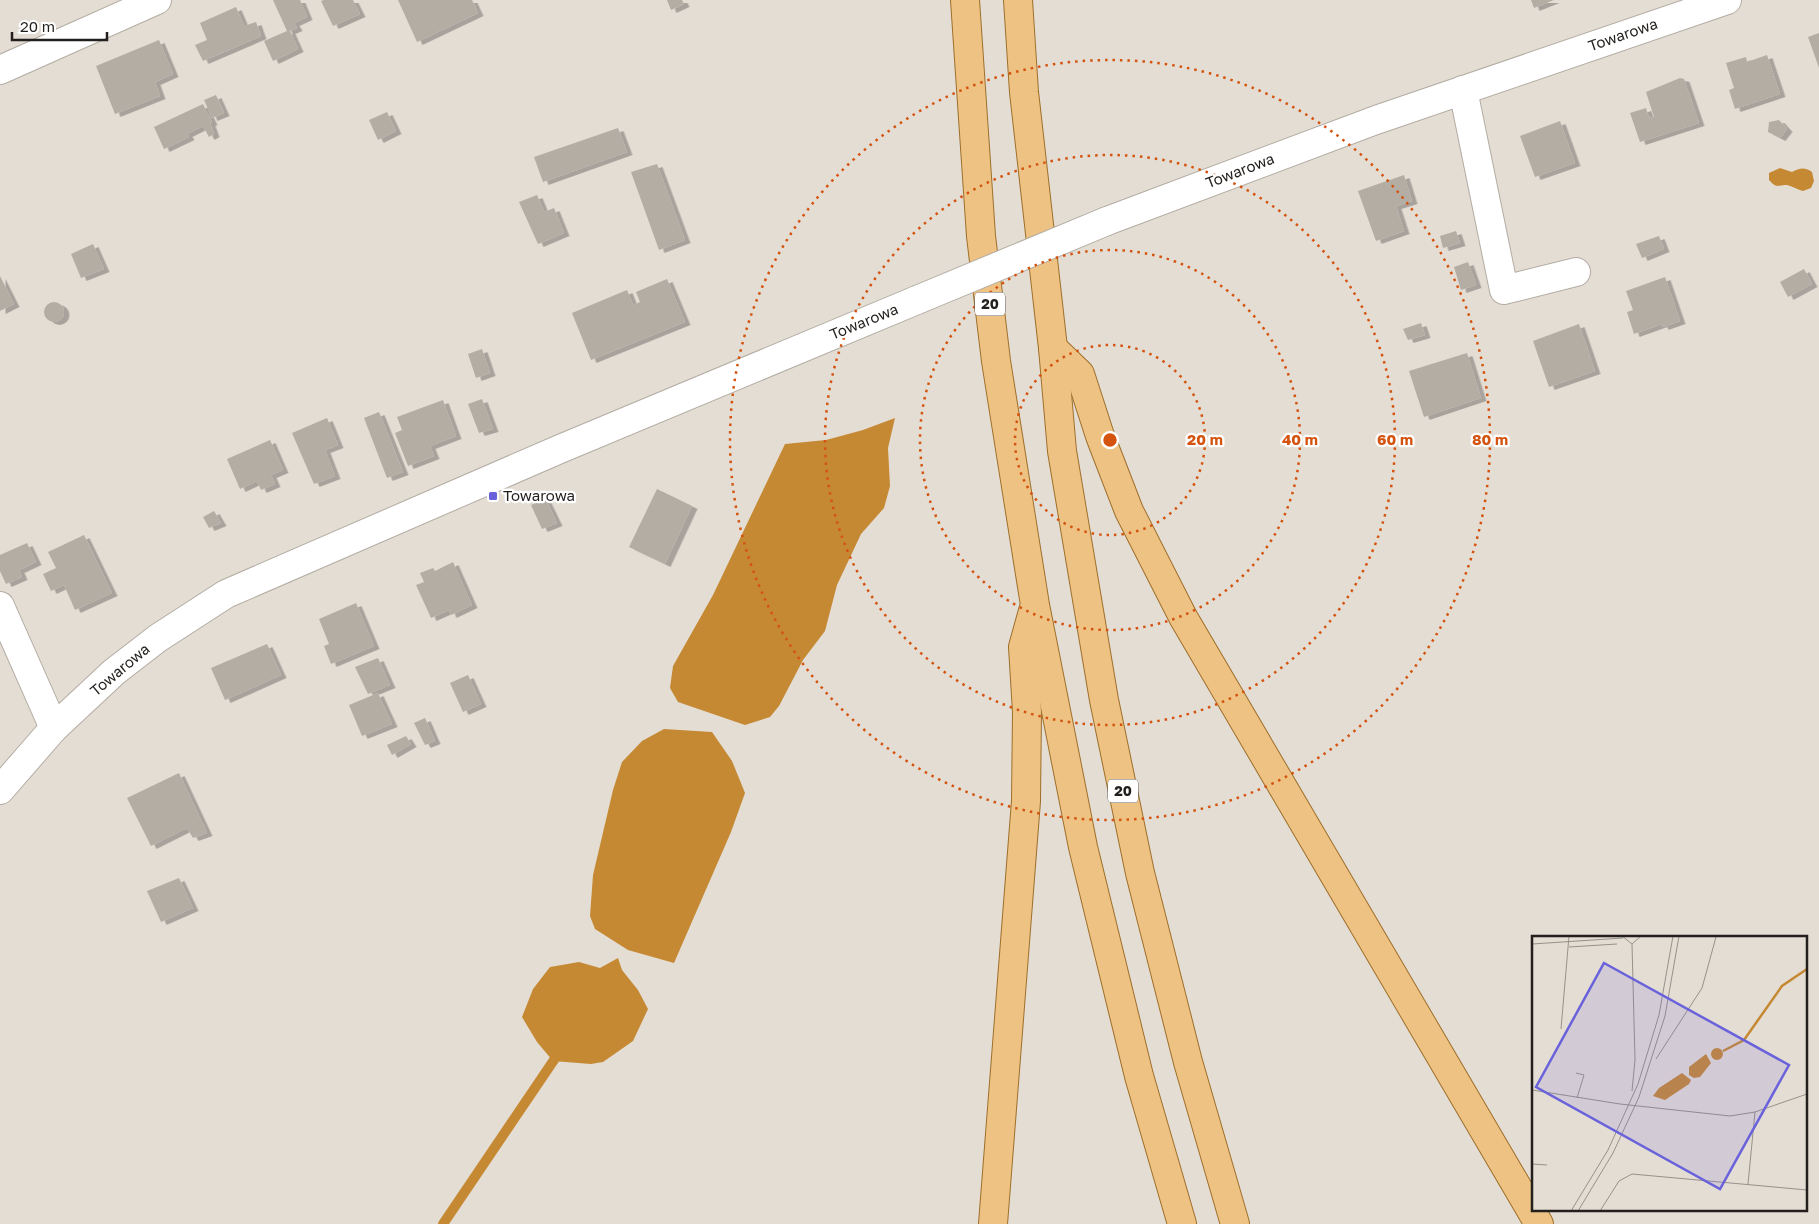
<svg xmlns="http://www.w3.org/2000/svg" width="1819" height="1224" viewBox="0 0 1819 1224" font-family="'Golos Text',sans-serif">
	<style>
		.water { fill: #c68933 }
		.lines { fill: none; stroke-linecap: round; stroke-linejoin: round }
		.stream { stroke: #c68933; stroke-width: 10 }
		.building { fill: #b4ada4; filter: url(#shadow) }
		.minor-casing { stroke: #b3aca3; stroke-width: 30 }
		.major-casing { stroke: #9e6f2a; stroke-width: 30 }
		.minor { stroke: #fff; stroke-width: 28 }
		.major { stroke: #edc283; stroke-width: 28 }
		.minor-bridge-casing { stroke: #b3aca3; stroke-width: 30; stroke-linecap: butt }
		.minor-bridge { stroke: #fff; stroke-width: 28 }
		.ring { fill: none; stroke: #d4530e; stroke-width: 2.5; stroke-dasharray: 2.5 5 }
		.poi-dot { fill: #6962db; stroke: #fff; stroke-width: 2 }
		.labels { text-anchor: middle; stroke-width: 4.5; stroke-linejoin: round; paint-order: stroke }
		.shield { fill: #fff; stroke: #646260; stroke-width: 1 }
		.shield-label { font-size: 14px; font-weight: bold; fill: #221f1c }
		.street-label { font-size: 15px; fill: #221f1c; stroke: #fff }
		.poi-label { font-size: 15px; fill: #221f1c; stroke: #fff; text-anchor: start }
		.inset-river { fill: none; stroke: #c68933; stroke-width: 2.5 }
		.inset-road { fill: none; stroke: #96918a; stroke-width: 1 }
		.view { fill: #6962db; fill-opacity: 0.15; stroke: #6962db; stroke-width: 2.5 }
		.inset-edge { fill: none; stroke: #221f1c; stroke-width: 2.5 }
		.centre { fill: #d4530e; stroke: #fff; stroke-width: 2.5 }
		.ring-label { font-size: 15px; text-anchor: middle; font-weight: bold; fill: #d4530e; stroke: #fff; stroke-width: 4.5; stroke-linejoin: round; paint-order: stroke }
	</style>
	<defs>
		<filter id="shadow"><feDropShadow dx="5.5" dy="3" stdDeviation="0" flood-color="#0004"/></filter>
	</defs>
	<rect width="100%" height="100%" fill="#e4ddd4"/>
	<g class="water">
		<path d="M1780 168 1792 172C1800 168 1804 167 1812 172L1814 181 1811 188 1803 191C1798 190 1792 186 1787 185 1778 184 1778 190 1769 180V173Z"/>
		<path d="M895 418 888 448 890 486 884 508 861 534 837 585 825 631 803 660 779 706 770 717 745 725 678 702 670 688 673 666 713 595 785 444 826 440 863 430Z"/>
		<path d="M664 729 712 732 732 761 745 793 731 832 674 963 628 950 595 929 590 916 593 875 613 790 622 762 642 741Z"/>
		<path d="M618 958 622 970 638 990 648 1009 633 1041 603 1062 591 1064 553 1061 537 1042 522 1017 533 989 550 967 579 962 600 968Z"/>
	</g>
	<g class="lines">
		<path class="stream" d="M443 1224 560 1051"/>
	</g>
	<g class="building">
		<path d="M273 0H300L307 17 294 23 297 28 290 31 298 49 273 61 264 41 287 31Z"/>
		<path d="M324 0H353L360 14 333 26 321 1Z"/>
		<path d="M398 0H472L478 13 417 42Z"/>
		<path d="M667 0H682L684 4 671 10Z"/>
		<path d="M1531 0H1554L1534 8Z"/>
		<path d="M236 7 244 26 256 22 261 36 203 61 195 45 207 40 200 23Z"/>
		<path d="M1819 33V68L1808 37Z"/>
		<path d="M159 40 173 74 155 82 160 96 115 114 96 66Z"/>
		<path d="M1767 55 1780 94 1735 109 1729 90 1734 88 1726 63 1746 57 1747 62Z"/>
		<path d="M1680 78 1684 79 1699 123 1640 142 1630 113 1646 108 1649 118 1654 117 1646 92Z"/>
		<path d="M216 95 224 113 212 118 204 100Z"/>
		<path d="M203 104 212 122 210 123 214 134 209 137 203 126 187 134 189 137 164 149 154 127Z"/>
		<path d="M387 112 396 131 378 140 369 120Z"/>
		<path d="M1779 120 1787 129 1780 138 1768 132 1769 122Z"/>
		<path d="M1560 121 1575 163 1535 177 1520 136Z"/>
		<path d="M618 128 627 152 543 182 534 157Z"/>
		<path d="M657 164 685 240 659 250 631 172Z"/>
		<path d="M1404 175 1412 201 1396 206 1404 231 1376 241 1358 191Z"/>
		<path d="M537 195 544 212 554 208 564 233 538 244 519 202Z"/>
		<path d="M1456 231 1460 243 1443 248 1440 236Z"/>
		<path d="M1659 236 1664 249 1642 258 1636 244Z"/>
		<path d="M93 244 104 269 81 278 71 254Z"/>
		<path d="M1468 262 1476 285 1461 290 1454 267Z"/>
		<path d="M1804 269 1812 284 1788 297 1780 282Z"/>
		<path d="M0 276 14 304 0 311Z"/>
		<path d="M1665 277 1680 321 1663 327 1662 324 1634 334 1627 312 1633 310 1626 291Z"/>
		<path d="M667 279 685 322 591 360 572 313 627 290 633 305 640 302 636 292Z"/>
		<circle cx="54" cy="312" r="10"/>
		<path d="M1421 323 1425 335 1408 340 1403 329Z"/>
		<path d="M1579 324 1595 371 1549 387 1533 341Z"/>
		<path d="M482 349 490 373 476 378 468 354Z"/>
		<path d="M1467 353 1481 398 1424 417 1409 371Z"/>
		<path d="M482 399 493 429 479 433 468 404Z"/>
		<path d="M443 400 456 436 430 446 434 456 408 466 395 433 402 430 397 417Z"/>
		<path d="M379 412 403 472 387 478 364 418Z"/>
		<path d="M327 418 338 445 325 450 335 476 314 484 292 433Z"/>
		<path d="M270 440 283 470 271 475 275 484 261 490 257 481 240 489 227 459Z"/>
		<path d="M657 489 692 506 665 564 629 547Z"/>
		<path d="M545 498 557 523 542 529 531 505Z"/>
		<path d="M214 511 221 523 209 528 203 517Z"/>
		<path d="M84 535 112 593 75 610 64 585 51 591 43 574 56 568 48 552Z"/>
		<path d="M27 543 36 562 19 570 22 577 6 584 0 571V555Z"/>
		<path d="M453 562 472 605 451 615 449 610 431 618 416 585 424 582 420 573 433 568 435 571Z"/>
		<path d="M356 603 374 646 331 664 324 646 329 644 319 619Z"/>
		<path d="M267 644 281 675 225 700 211 668Z"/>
		<path d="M378 658 390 685 368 694 355 667Z"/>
		<path d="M468 675 481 704 463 712 450 683Z"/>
		<path d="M378 693 392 724 362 736 349 705Z"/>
		<path d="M425 718 435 741 425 745 414 723Z"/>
		<path d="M406 736 411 744 392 755 387 745Z"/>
		<path d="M179 773 207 833 193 838 187 828 151 846 127 798Z"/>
		<path d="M179 878 193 908 161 922 147 891Z"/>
	</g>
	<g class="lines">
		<defs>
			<g id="minor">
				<path d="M0 70 157 0"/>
				<path d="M1463 90 1504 290 1576 272"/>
				<path d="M1107 221 1376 120 1727 0"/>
				<path d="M0 606 54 728"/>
				<path d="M0 790 54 728 114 672 158 638 226 594 560 449 917 300"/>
			</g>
			<g id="major">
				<path d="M965 0 981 236 996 361 1035 605 1083 847 1139 1076 1182 1224"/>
				<path d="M1018 0 1024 92 1053 348 1062 451 1104 700 1140 873 1188 1062 1235 1224"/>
				<path d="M1053 348 1080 374 1100 436 1129 511 1183 617 1539 1224"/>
				<path d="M993 1224 1026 801 1027 712 1023 647 1033 611"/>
			</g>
		</defs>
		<use href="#minor" class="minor-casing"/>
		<use href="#major" class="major-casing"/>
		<use href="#minor" class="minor"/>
		<use href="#major" class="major"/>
		<defs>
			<path id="minor-bridge" d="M917 300 1107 221"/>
		</defs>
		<use href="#minor-bridge" class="minor-bridge-casing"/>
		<use href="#minor-bridge" class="minor-bridge"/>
	</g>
	<g class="ring">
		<circle cx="1110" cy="440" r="95"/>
		<circle cx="1110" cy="440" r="190"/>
		<circle cx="1110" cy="440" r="285"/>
		<circle cx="1110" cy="440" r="380"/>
	</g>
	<rect class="poi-dot" x="488" y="491" width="10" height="10" rx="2.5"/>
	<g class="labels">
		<g class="shield">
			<rect x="975" y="292.5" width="30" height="23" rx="4"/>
			<rect x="1108" y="779.5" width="30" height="23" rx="4"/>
		</g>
		<g class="shield-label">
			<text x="990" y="309">20</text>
			<text x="1123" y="796">20</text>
		</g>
		<g class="street-label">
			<text transform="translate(1623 35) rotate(-19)" y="5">Towarowa</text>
			<text transform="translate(1240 171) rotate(-21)" y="5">Towarowa</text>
			<text transform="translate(864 322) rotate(-22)" y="5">Towarowa</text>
			<text transform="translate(120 670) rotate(-40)" y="5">Towarowa</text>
		</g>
		<g class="poi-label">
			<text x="503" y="501">Towarowa</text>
		</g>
	</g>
	<g transform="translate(1532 936)">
		<rect width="275" height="275" fill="#e4ddd4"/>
		<path d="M179 118a6 6 0 1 1 12 0a6 6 0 1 1-12 0ZM174 118 179 127 168 141 162 142 157 139V131ZM150 137 159 144 157 148 133 164 121 160 127 152Z" fill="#c68933"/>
		<path class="inset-river" d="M191 115 212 104 250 50 275 33"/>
		<path class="inset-road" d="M90 0 100 8 109 0M0 8 91 2M100 8 103 124 100 155M37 11 85 8M29 93 37 0M124 123 170 52 184 1M44 137 52 139 45 162M0 154 88 168 198 180 223 176 275 158M0 228 15 229M216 248 223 176M39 275 76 214 106 148 127 79 141 0M46 275 81 217 107 161 133 80 147 0M68 275 87 245 100 238 275 254"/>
		<path class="view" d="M72 27 257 129 188 253 4 151Z"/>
		<rect width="275" height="275" class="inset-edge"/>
	</g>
	<circle cx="1110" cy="440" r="8" class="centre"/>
	<g class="ring-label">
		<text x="1205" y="445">20 m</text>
		<text x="1300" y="445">40 m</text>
		<text x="1395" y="445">60 m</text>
		<text x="1490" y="445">80 m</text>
	</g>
	<path d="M12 32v8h95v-8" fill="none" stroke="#221f1c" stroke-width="2.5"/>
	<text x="20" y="32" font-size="15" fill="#221f1c" stroke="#ffffff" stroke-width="4" paint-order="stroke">20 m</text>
</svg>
